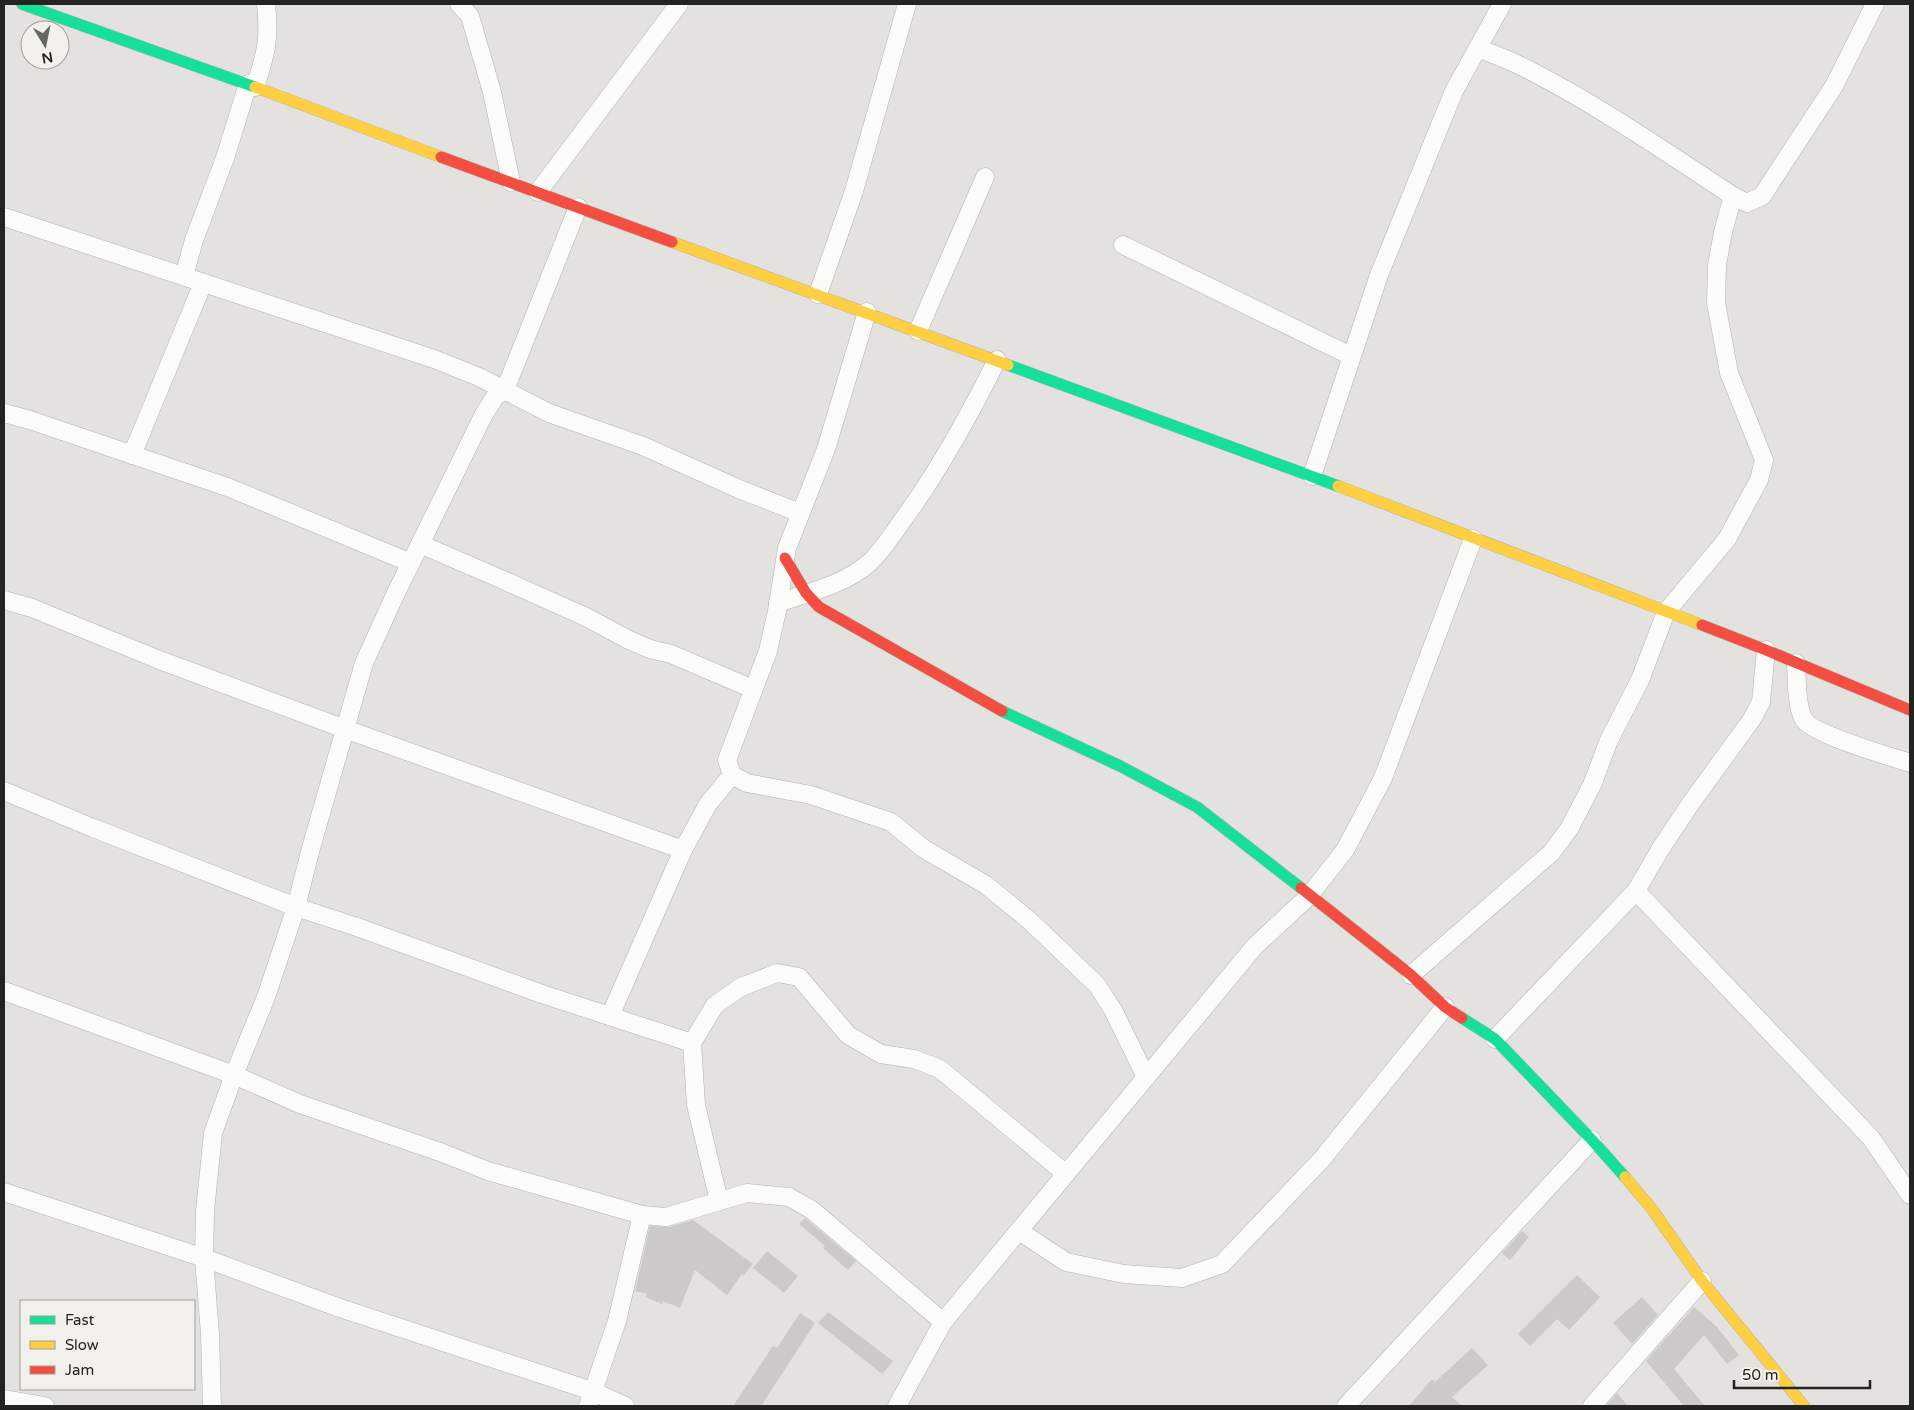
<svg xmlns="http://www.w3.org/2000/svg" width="1914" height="1410" viewBox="0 0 1914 1410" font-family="'Varela Round',sans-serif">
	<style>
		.building { fill: #cbcac7 }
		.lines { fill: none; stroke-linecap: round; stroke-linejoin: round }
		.street-casing { stroke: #b2b2af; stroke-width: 19 }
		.fast-casing { stroke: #b2b2af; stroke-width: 12 }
		.slow-casing { stroke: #b2b2af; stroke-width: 12 }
		.jam-casing { stroke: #b2b2af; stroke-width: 12 }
		.street { stroke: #fbfbfa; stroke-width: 18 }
		.fast { stroke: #16e098; stroke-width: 11 }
		.slow { stroke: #ffcf43; stroke-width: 11 }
		.jam { stroke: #f24e42; stroke-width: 11 }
	</style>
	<rect width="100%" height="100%" fill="#e3e2de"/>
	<g class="building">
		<path d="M805 1218 856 1261 848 1270 823 1248 825 1246 799 1224Z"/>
		<path d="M693 1220 753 1264 744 1275 742 1274 727 1295 695 1270 680 1308 663 1301 662 1304 645 1297 647 1294 635 1291 650 1226 669 1227Z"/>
		<path d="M1522 1231 1529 1237 1510 1260 1502 1253Z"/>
		<path d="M767 1251 798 1276 784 1293 753 1268Z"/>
		<path d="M1577 1275 1600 1297 1569 1330 1557 1319 1530 1346 1518 1334Z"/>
		<path d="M1642 1297 1658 1315 1632 1344 1613 1323Z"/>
		<path d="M1694 1307 1717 1327 1739 1355 1727 1364 1704 1335 1674 1369 1705 1406H1684L1646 1361Z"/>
		<path d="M828 1312 893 1361 882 1374 818 1323Z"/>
		<path d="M800 1313 815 1323 761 1406H733L773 1346 777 1348Z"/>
		<path d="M1472 1348 1488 1365 1452 1397 1462 1406H1409L1432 1379 1435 1382Z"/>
		<path d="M1617 1393 1628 1406H1606Z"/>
	</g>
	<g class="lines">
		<defs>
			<g id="street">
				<path d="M459 4 470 16 492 92 511 182"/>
				<path d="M1478 48C1495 55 1512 61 1527 69 1599 106 1666 152 1733 196L1747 203 1762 196 1834 86 1875 4"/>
				<path d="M255 87C266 54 270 38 266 4"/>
				<path d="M538 192 679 4"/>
				<path d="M4 217 434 359 479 377 549 413 643 446 739 489 800 513"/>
				<path d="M1123 245 1351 356"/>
				<path d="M184 276 194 240 225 158 248 84"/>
				<path d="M818 294 854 191 907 4"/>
				<path d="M867 312 826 449 787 548 777 611 768 651 727 760 732 775 747 783 811 795 891 822 924 849 986 885 1030 921 1097 985 1113 1010 1146 1077"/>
				<path d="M918 331 985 177"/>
				<path d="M4 413 30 420 230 488 411 563"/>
				<path d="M132 455 203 283"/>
				<path d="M1312 476 1379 275 1454 91 1502 4"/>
				<path d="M420 544 501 579 586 617 629 640 650 649 671 654 753 689"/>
				<path d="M4 600 32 608 162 661 345 729 683 850"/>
				<path d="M778 603C809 592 844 585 869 563 882 551 892 535 902 521 939 471 969 416 997 360"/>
				<path d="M1796 663C1797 678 1796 707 1804 720 1815 735 1889 756 1910 763"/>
				<path d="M4 791 93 828 296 907 357 927 542 994 692 1043"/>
				<path d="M1636 891 1871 1138 1910 1195"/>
				<path d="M1411 975 1551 853 1569 829 1592 785 1609 740 1640 680 1666 612 1727 539 1759 480 1764 460 1729 373 1716 303 1717 265 1723 232 1733 196"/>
				<path d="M4 991 234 1075 300 1104 440 1152 488 1171 642 1215 666 1217 747 1193 789 1197 812 1210 943 1322"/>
				<path d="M610 1016 683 850 708 804 732 775"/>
				<path d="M1495 1039 1636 891 1661 848 1691 803 1752 719 1761 702 1766 650"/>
				<path d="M4 1192 204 1258 340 1308 592 1391 625 1406"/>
				<path d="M719 1201 696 1105 692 1043 715 1005 741 987 777 973 799 977 848 1035 881 1054 914 1059 940 1069 1066 1174"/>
				<path d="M1019 1231 1066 1262 1124 1274 1182 1278 1222 1264 1322 1159 1445 1007"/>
				<path d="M4 1399 45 1406"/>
				<path d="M212 1406 210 1334 204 1258 205 1211 213 1133 234 1075 266 997 296 907 311 848 364 663 395 595 484 414 495 397 505 390 578 207"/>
				<path d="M588 1406 617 1321 642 1215"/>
				<path d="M897 1406 943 1322 1255 946 1309 896 1345 850 1383 778 1473 539"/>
				<path d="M1346 1406 1592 1140"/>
				<path d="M1592 1406 1702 1281"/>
			</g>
			<g id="fast">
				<path d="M22 4 255 87"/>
				<path d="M1008 365 1338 486"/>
				<path d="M1002 711 1120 766 1197 807 1301 888"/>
				<path d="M1462 1018 1495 1039 1592 1140 1625 1177"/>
			</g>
			<g id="slow">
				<path d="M255 87 441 157"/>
				<path d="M672 242 1008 365"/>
				<path d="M1338 486 1702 625"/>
				<path d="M1625 1177 1652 1209 1702 1281 1804 1406"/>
			</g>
			<g id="jam">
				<path d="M441 157 672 242"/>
				<path d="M785 558 806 593 819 607 1002 711"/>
				<path d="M1702 625 1766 650 1910 710"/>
				<path d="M1301 888 1411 975 1445 1007 1462 1018"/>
			</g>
		</defs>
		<use href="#street" class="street-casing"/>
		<use href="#fast" class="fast-casing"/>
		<use href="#slow" class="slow-casing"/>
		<use href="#jam" class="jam-casing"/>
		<use href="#street" class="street"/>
		<use href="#fast" class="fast"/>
		<use href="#slow" class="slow"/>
		<use href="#jam" class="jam"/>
	</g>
	<rect width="1914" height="1410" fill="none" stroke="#232320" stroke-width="10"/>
	<rect x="20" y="1300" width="175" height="90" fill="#f1f0ea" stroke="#9f9e99"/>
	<rect x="30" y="1316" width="25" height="8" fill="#16e098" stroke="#9f9e99"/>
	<text x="65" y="1325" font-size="15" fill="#232320">Fast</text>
	<rect x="30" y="1341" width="25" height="8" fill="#ffcf43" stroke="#9f9e99"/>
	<text x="65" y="1350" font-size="15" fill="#232320">Slow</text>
	<rect x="30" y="1366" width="25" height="8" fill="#f24e42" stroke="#9f9e99"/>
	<text x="65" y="1375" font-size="15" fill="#232320">Jam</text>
	<g transform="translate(45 45) rotate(170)"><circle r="24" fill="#f1f0ea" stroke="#9f9e99"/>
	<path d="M0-4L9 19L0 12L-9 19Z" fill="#666662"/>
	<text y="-8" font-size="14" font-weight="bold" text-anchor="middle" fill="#232320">N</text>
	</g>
	<path d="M1734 1380v8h136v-8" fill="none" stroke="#232320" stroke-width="2.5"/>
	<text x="1742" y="1380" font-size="15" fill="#232320" stroke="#f1f0ea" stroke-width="4" paint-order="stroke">50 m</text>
</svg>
